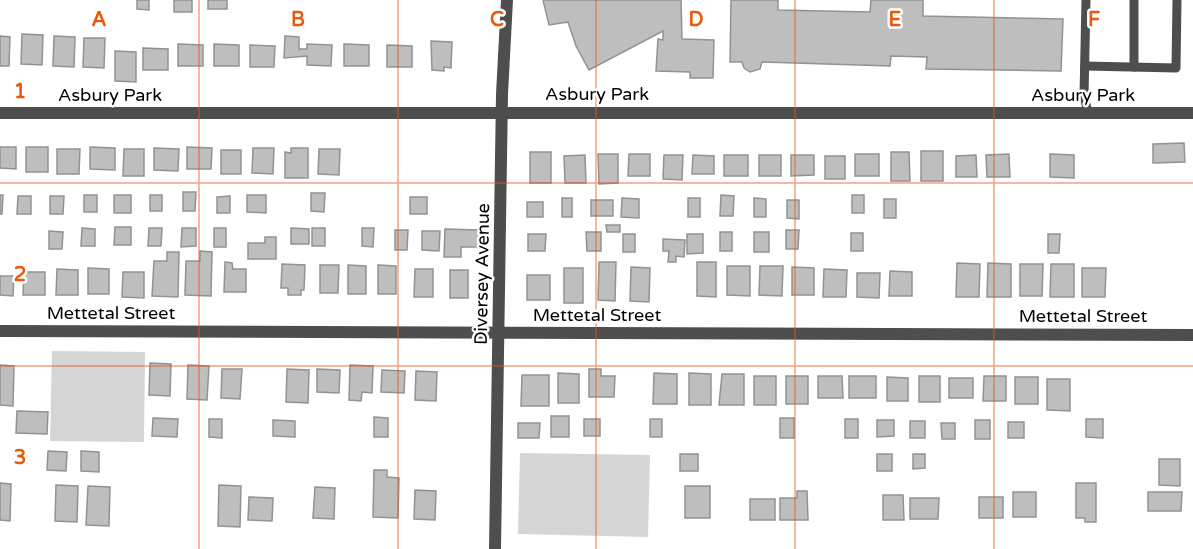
<svg xmlns="http://www.w3.org/2000/svg" width="1193" height="549" viewBox="0 0 1193 549" font-family="'Varela Round',sans-serif">
	<style>
		.green { fill: #d5d5d5 }
		.building { fill: #bebebe; stroke: #929292; stroke-width: 1.5 }
		.lines { fill: none; stroke-linecap: round; stroke-linejoin: round }
		.lane { stroke: #4e4e4e; stroke-width: 9 }
		.street { stroke: #4e4e4e; stroke-width: 12 }
		.grid { fill: none; stroke: #e8590c; stroke-width: 1.5; stroke-opacity: 0.55 }
		.labels { text-anchor: middle; stroke-width: 5; stroke-linejoin: round; paint-order: stroke }
		.street-label { font-size: 18px; fill: #000; stroke: #fff }
		.grid-label { font-size: 20px; text-anchor: middle; font-weight: bold; fill: #e8590c; stroke: #fff; stroke-width: 5; stroke-linejoin: round; paint-order: stroke }
	</style>
	<rect width="100%" height="100%" fill="#fff"/>
	<g class="green">
		<path d="M52 351 145 352 144 442 50 441Z"/>
		<path d="M520 453 650 455 648 537 518 534Z"/>
	</g>
	<g class="building">
		<path d="M137 0H149V10L137 9Z"/>
		<rect x="174" y="0" width="18" height="12"/>
		<rect x="208" y="0" width="19" height="9"/>
		<path d="M543 0H681L682 39 714 40 713 78H690V72L656 71 658 39 663 40V31L589 70 576 46 568 22 549 25Z"/>
		<path d="M731 0H778V10L870 12 871 0H923V16L1063 19 1061 71 926 69 927 57 891 56 890 66 762 62 760 69 750 72 744 68 742 62H730Z"/>
		<path d="M22 34 43 35 42 65 21 64Z"/>
		<path d="M0 36 10 37 9 66H0Z"/>
		<path d="M54 36 75 37 74 67 53 66Z"/>
		<path d="M285 36 299 37V49H307V44L332 45 331 66 307 65V56L284 58Z"/>
		<path d="M84 38H105L104 68 83 67Z"/>
		<path d="M431 41 452 42 451 68 444 67V71L432 70Z"/>
		<path d="M178 44 203 45V66H178Z"/>
		<path d="M214 44 239 45V66H214Z"/>
		<path d="M344 44 369 45V66H344Z"/>
		<path d="M250 45 275 46 274 67H250Z"/>
		<path d="M387 45 412 46V67H387Z"/>
		<path d="M143 48 168 49V70H143Z"/>
		<path d="M115 51 136 52V82L115 81Z"/>
		<path d="M1184 143 1185 162 1153 163V144Z"/>
		<path d="M0 147H16V169L0 168Z"/>
		<rect x="26" y="147" width="22" height="25"/>
		<path d="M90 147 115 148V170L90 169Z"/>
		<path d="M187 147 212 148 211 169H187Z"/>
		<path d="M154 148 179 149 178 171 154 170Z"/>
		<path d="M253 148H274L273 174 252 173Z"/>
		<path d="M291 148H308V178H285V152L291 153Z"/>
		<path d="M57 149H80L79 174H57Z"/>
		<path d="M124 149H144V176H123Z"/>
		<path d="M319 149H340L339 175 318 174Z"/>
		<rect x="221" y="150" width="20" height="24"/>
		<rect x="921" y="151" width="22" height="30"/>
		<rect x="530" y="152" width="21" height="31"/>
		<path d="M891 152H909L910 181H891Z"/>
		<path d="M598 154H618V183L599 184Z"/>
		<path d="M629 154H650V176H628Z"/>
		<rect x="855" y="154" width="24" height="22"/>
		<path d="M1009 154 1010 177H987L986 155Z"/>
		<path d="M1050 154 1074 155V178L1050 177Z"/>
		<path d="M585 155 586 183H565L564 156Z"/>
		<path d="M664 155H683L682 180 663 179Z"/>
		<path d="M693 155 714 156V174H692Z"/>
		<rect x="724" y="155" width="24" height="21"/>
		<rect x="759" y="155" width="22" height="21"/>
		<path d="M791 155H814V175L791 176Z"/>
		<path d="M976 155 977 177H956V156Z"/>
		<rect x="825" y="156" width="20" height="23"/>
		<path d="M183 192H196L195 211H183Z"/>
		<path d="M311 193H325L324 212 311 211Z"/>
		<path d="M0 195H3L2 214H0Z"/>
		<rect x="84" y="195" width="13" height="17"/>
		<rect x="114" y="195" width="17" height="18"/>
		<rect x="150" y="195" width="12" height="16"/>
		<path d="M247 195H266V213L247 212Z"/>
		<path d="M721 195 734 196 733 216H720Z"/>
		<rect x="852" y="195" width="12" height="18"/>
		<path d="M18 196H31V214H17Z"/>
		<path d="M50 196H64L63 214H50Z"/>
		<path d="M230 196V213H217V197Z"/>
		<rect x="410" y="197" width="17" height="17"/>
		<rect x="562" y="198" width="10" height="19"/>
		<path d="M622 198 639 199V218L621 217Z"/>
		<rect x="688" y="198" width="12" height="19"/>
		<path d="M754 198 766 199V217H754Z"/>
		<rect x="884" y="199" width="12" height="19"/>
		<rect x="591" y="200" width="22" height="16"/>
		<path d="M787 200H799V219L787 218Z"/>
		<rect x="527" y="202" width="16" height="15"/>
		<path d="M606 225H620V232H607Z"/>
		<path d="M115 227H131V245H114Z"/>
		<path d="M82 228 95 229V246H81Z"/>
		<path d="M149 228H162L161 246H148Z"/>
		<path d="M182 228H196V246L181 247Z"/>
		<rect x="214" y="228" width="12" height="19"/>
		<path d="M291 228 309 229V244H291Z"/>
		<rect x="312" y="228" width="13" height="18"/>
		<path d="M362 228H374L373 247 362 246Z"/>
		<path d="M445 229 479 230V247H461V257H444Z"/>
		<path d="M395 230H408L407 250H395Z"/>
		<path d="M786 230H799L798 249H786Z"/>
		<path d="M49 231 63 232 62 249H49Z"/>
		<path d="M422 231H440L439 251 422 250Z"/>
		<path d="M586 232H601V251H587Z"/>
		<rect x="720" y="232" width="12" height="19"/>
		<rect x="754" y="232" width="15" height="20"/>
		<rect x="851" y="233" width="12" height="18"/>
		<path d="M528 234H546L545 251H528Z"/>
		<rect x="623" y="234" width="12" height="18"/>
		<path d="M687 234H703V253L687 254Z"/>
		<path d="M1048 234H1060L1059 253H1048Z"/>
		<path d="M265 237H276V259H248V243H265Z"/>
		<path d="M663 239 685 240 684 257 676 256V262H668L669 251H663Z"/>
		<path d="M200 251 212 252 211 296 185 295 186 261H200Z"/>
		<path d="M167 252H179L178 297 152 296 154 261H167Z"/>
		<path d="M225 262 232 263 233 269H246V292H224Z"/>
		<path d="M599 262H616L615 301 598 300Z"/>
		<path d="M697 262H716V297L697 296Z"/>
		<path d="M957 263 980 264 979 297H956Z"/>
		<path d="M988 263 1011 264V297H987Z"/>
		<path d="M282 264 305 265 304 290H301V295H288V288H281Z"/>
		<path d="M1020 264H1043L1042 296H1020Z"/>
		<path d="M1051 264H1074V297H1050Z"/>
		<path d="M320 265H339L338 293H320Z"/>
		<path d="M348 265 366 266V294H348Z"/>
		<path d="M378 265 396 266V294H378Z"/>
		<path d="M727 266H750V296L727 295Z"/>
		<path d="M760 266H783L782 296 759 295Z"/>
		<path d="M631 267 650 268 649 302 630 301Z"/>
		<path d="M792 267 814 268V295H792Z"/>
		<path d="M88 268 109 269V294H88Z"/>
		<rect x="564" y="268" width="19" height="35"/>
		<path d="M1082 268H1106L1105 297H1082Z"/>
		<path d="M57 269 78 270V295H56Z"/>
		<path d="M415 269H433V297H414Z"/>
		<path d="M824 269 847 270 846 297H823Z"/>
		<rect x="450" y="270" width="18" height="28"/>
		<path d="M890 271 912 272V296H889Z"/>
		<path d="M24 272H45V295H23Z"/>
		<path d="M123 272H144V298L122 297Z"/>
		<path d="M857 273H880L879 298 857 297Z"/>
		<rect x="527" y="275" width="23" height="25"/>
		<path d="M0 276H14L13 296 0 295Z"/>
		<path d="M150 363 171 364 170 396 149 395Z"/>
		<path d="M0 365 14 366 13 406 0 405Z"/>
		<path d="M188 365 209 366 207 400 187 399Z"/>
		<path d="M350 365 373 366 372 393 362 392 361 401 349 400Z"/>
		<path d="M222 369H242L240 399 221 398Z"/>
		<path d="M287 369 309 370 308 403 286 402Z"/>
		<path d="M317 369 340 370 339 393 317 392Z"/>
		<path d="M589 369H601V376H615L614 397H589Z"/>
		<path d="M382 370 405 371 404 393 381 392Z"/>
		<path d="M416 371 437 372 436 401 415 400Z"/>
		<path d="M558 373 579 374V403H558Z"/>
		<path d="M654 373 677 374V404H653Z"/>
		<path d="M689 373 711 374V405H689Z"/>
		<path d="M722 374H744V405H719Z"/>
		<path d="M522 375H549V406H521Z"/>
		<rect x="754" y="376" width="22" height="29"/>
		<rect x="786" y="376" width="22" height="28"/>
		<path d="M818 376H842L843 398H818Z"/>
		<rect x="849" y="376" width="27" height="22"/>
		<rect x="919" y="376" width="21" height="26"/>
		<path d="M984 376H1006V401H983Z"/>
		<path d="M887 377 908 378V401H887Z"/>
		<rect x="1015" y="377" width="23" height="27"/>
		<rect x="949" y="378" width="24" height="20"/>
		<path d="M1047 379H1070V411L1047 410Z"/>
		<path d="M17 411 48 412 47 434 16 433Z"/>
		<rect x="551" y="416" width="18" height="21"/>
		<path d="M374 417 388 418V437H374Z"/>
		<path d="M153 418 178 419 177 437 152 436Z"/>
		<rect x="780" y="418" width="14" height="20"/>
		<path d="M209 419H222V438L209 437Z"/>
		<rect x="584" y="419" width="16" height="17"/>
		<rect x="650" y="419" width="12" height="18"/>
		<rect x="845" y="419" width="13" height="19"/>
		<path d="M1086 419H1103V438L1086 437Z"/>
		<path d="M273 420 295 421V437L273 436Z"/>
		<path d="M877 420H894V436L877 437Z"/>
		<rect x="975" y="420" width="15" height="19"/>
		<rect x="910" y="421" width="15" height="17"/>
		<rect x="1008" y="422" width="16" height="16"/>
		<path d="M518 423H540L539 438H518Z"/>
		<path d="M941 423H955V439H942Z"/>
		<path d="M48 451 67 452 66 471 47 470Z"/>
		<path d="M81 451 99 452V472L81 471Z"/>
		<rect x="680" y="454" width="18" height="17"/>
		<rect x="877" y="454" width="15" height="17"/>
		<path d="M913 454H925V468L913 469Z"/>
		<path d="M1159 459H1180V486L1159 485Z"/>
		<path d="M374 470H387V477L399 478 398 518 373 517Z"/>
		<path d="M0 483 11 484 10 521 0 520Z"/>
		<path d="M1076 483H1096V522H1085V518H1076Z"/>
		<path d="M56 485 78 486 77 522 55 521Z"/>
		<path d="M219 485 241 486 240 527 218 526Z"/>
		<path d="M88 486 110 487 109 526 86 525Z"/>
		<rect x="685" y="486" width="25" height="32"/>
		<path d="M315 487 335 488 334 519 313 518Z"/>
		<path d="M415 490 436 491 435 520 414 519Z"/>
		<path d="M797 491H807L808 520H780V498H797Z"/>
		<rect x="1013" y="492" width="23" height="25"/>
		<path d="M1148 492H1182L1181 511H1148Z"/>
		<path d="M883 495H903L904 520H883Z"/>
		<path d="M249 497 273 498 272 521 248 520Z"/>
		<rect x="979" y="497" width="24" height="21"/>
		<path d="M910 498H939L938 519H910Z"/>
		<rect x="750" y="499" width="25" height="21"/>
	</g>
	<g class="lines">
		<g class="lane">
			<path d="M1086 0 1084 96 1088 113"/>
			<path d="M1085 66 1176 68 1177 0"/>
			<path d="M1134 67V0"/>
		</g>
		<g class="street">
			<path d="M0 113H1193"/>
			<path d="M0 331 1193 335"/>
			<path d="M495 549 502 94 507 0"/>
		</g>
	</g>
	<path class="grid" d="M199 0V549M398 0V549M596 0V549M795 0V549M994 0V549M0 183H1193M0 366H1193"/>
	<g class="labels">
		<g class="street-label">
			<text x="597" y="100">Asbury Park</text>
			<text x="110" y="101">Asbury Park</text>
			<text x="1083" y="101">Asbury Park</text>
			<text transform="translate(482 274) rotate(-89)" y="6">Diversey Avenue</text>
			<text x="111" y="319">Mettetal Street</text>
			<text x="597" y="321">Mettetal Street</text>
			<text x="1083" y="322">Mettetal Street</text>
		</g>
	</g>
	<g class="grid-label">
		<text x="99" y="26">A</text>
		<text x="298" y="26">B</text>
		<text x="497" y="26">C</text>
		<text x="696" y="26">D</text>
		<text x="895" y="26">E</text>
		<text x="1094" y="26">F</text>
		<text x="20" y="98">1</text>
		<text x="20" y="281">2</text>
		<text x="20" y="464">3</text>
	</g>
</svg>
